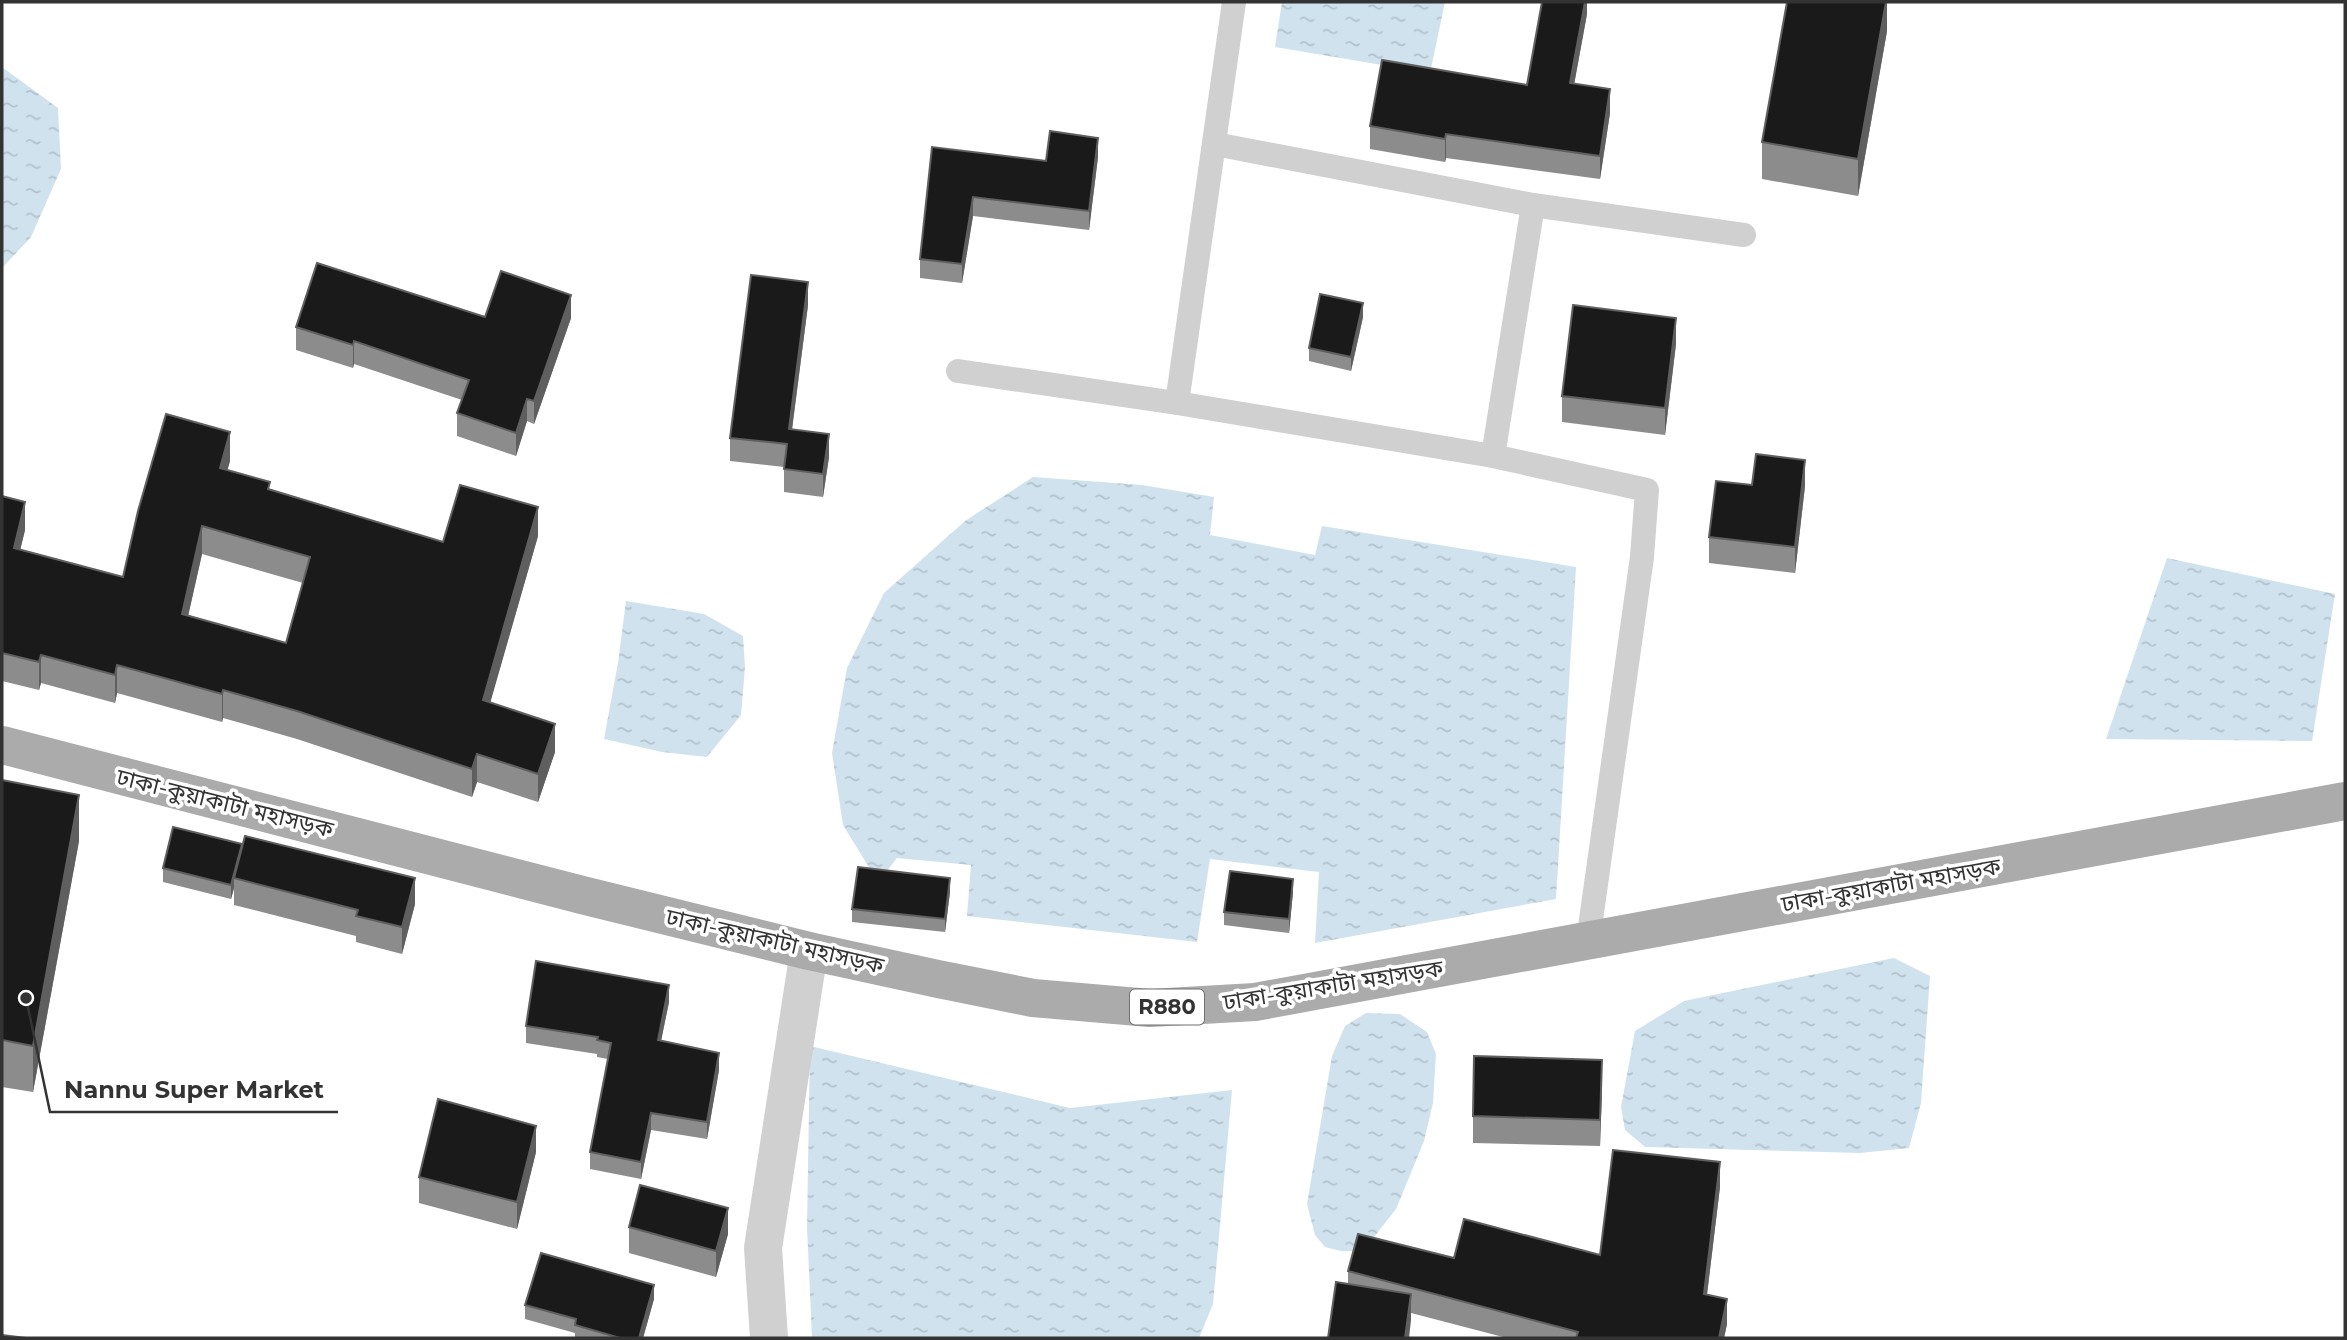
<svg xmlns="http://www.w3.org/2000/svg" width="2347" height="1340" viewBox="0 0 2347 1340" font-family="Montserrat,'Noto Sans Bengali',sans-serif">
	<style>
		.water { fill: url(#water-ripples) }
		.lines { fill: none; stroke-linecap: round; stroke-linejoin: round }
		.lane { stroke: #d0d0d0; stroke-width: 24 }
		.street { stroke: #d0d0d0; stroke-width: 38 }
		.primary { stroke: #ababab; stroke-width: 38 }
		.wall { fill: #8c8c8c; fill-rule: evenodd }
		.shaded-wall { fill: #5f5f5f }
		.building { fill: #1a1a1a; stroke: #5f5f5f; stroke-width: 2; fill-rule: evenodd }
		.labels { text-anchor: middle; stroke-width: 7; stroke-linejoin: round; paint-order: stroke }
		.shield { fill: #fff; stroke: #707070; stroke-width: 2 }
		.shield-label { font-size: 21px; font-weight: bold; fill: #333 }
		.street-label { font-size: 23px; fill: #333; stroke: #fff }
		.leader { fill: none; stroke: #333; stroke-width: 2.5 }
		.callout-dot { fill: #333; stroke: #fff; stroke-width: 2.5 }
		.callout-label { font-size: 24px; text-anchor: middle; font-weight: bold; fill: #333; stroke: #fff; stroke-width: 7; stroke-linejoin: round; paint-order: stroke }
	</style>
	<defs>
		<pattern id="water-ripples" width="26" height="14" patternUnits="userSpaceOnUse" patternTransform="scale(1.75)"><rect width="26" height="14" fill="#cfe2ee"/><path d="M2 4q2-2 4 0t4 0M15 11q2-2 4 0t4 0" fill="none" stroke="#b2c2cd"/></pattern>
	</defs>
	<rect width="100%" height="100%" fill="#fff"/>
	<g class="water">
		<path d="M1282 2H1445L1430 73 1275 47Z"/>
		<path d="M2 67 58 108 61 169 31 237 2 268Z"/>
		<path d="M1033 477 1142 485 1214 497 1210 535 1315 555 1322 526 1576 567 1556 899 1315 943 1319 872 1210 859 1197 942 967 916 971 865 897 858 878 882 843 825 832 753 847 668 884 593 965 521Z"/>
		<path d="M2167 558 2335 594 2312 741 2106 739Z"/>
		<path d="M626 601 704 614 743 636 745 667 741 715 707 757 662 752 604 739 618 663Z"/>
		<path d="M1894 958 1930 976 1921 1103 1909 1148 1860 1153 1645 1147 1625 1130 1621 1107 1635 1031 1684 1001Z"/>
		<path d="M1366 1013 1400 1014 1427 1032 1436 1054 1433 1103 1424 1141 1396 1209 1374 1237 1356 1251H1341L1325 1247 1315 1235 1307 1204 1332 1056 1345 1026Z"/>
		<path d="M810 1046 1070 1108 1232 1090 1213 1304 1199 1338H812L807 1227Z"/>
	</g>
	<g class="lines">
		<g class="lane">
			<path d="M1215 144 1533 205 1744 235"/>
			<path d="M958 371 1177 403 1493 456 1647 490 1642 557 1588 941"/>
			<path d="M1177 403 1234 2"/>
			<path d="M1493 456 1533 205"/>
		</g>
		<path class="street" d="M769 1338 763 1248 809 951"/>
		<path class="primary" d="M2 745 582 895 809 951 938 979 1033 998 1150 1008 1255 1002 2345 801"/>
	</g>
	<g class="wall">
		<path d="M1587 2V14L1574 84 1610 113 1600 179 1446 158 1445 162 1370 149V126L1527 85Z"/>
		<path d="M1887 2V31L1858 196 1762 179V142Z"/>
		<path d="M932 147 1046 161 1098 157 1089 230 973 216 962 283 920 278V259Z"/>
		<path d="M808 305 792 430 829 457 823 497 784 492V467L730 461V438Z"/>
		<path d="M485 317 571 318 534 424 527 421 516 456 457 436V413L462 400 354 364 353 368 296 350V327Z"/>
		<path d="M1363 317 1351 371 1309 361V348Z"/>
		<path d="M1676 344 1665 435 1562 422V396Z"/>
		<path d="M230 461 227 470 270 489 443 542 538 536 490 702 555 752 538 802 477 782 472 797 297 739 223 718 222 722 117 693 115 703 41 683 39 690 2 681V496L25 530 20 550 123 577ZM202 554 303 583 286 643 188 616Z"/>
		<path d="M1752 485 1805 486 1795 573 1709 563V537Z"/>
		<path d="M2 780 79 841 33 1092 2 1087Z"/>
		<path d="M163 868 415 904 402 954 356 942V936L234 905V888L231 899 163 882Z"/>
		<path d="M950 892 945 932 852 922V909Z"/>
		<path d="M1293 892 1289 933 1224 925V912Z"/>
		<path d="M669 1002 661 1040 719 1070 707 1139 651 1130 641 1179 590 1169V1152L608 1059 597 1057V1054L526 1043V1026Z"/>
		<path d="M1602 1086 1600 1146 1473 1143V1116Z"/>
		<path d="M536 1152 517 1229 419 1203V1177Z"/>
		<path d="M1720 1187 1707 1295 1727 1324 1724 1338H1507L1411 1313V1320L1348 1284V1271L1454 1258 1600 1255Z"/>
		<path d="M629 1227 728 1234 716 1277 629 1253Z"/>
		<path d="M654 1299 643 1338H575V1333L525 1319V1305Z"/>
	</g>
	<g class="shaded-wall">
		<path d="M1585 2H1587V14L1570 107V83Z"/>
		<path d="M1886 2H1887V31L1858 196V159Z"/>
		<path d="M1610 89V113L1600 179V156Z"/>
		<path d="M1446 134V158L1445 162V139Z"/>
		<path d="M1098 138V157L1089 230V211Z"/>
		<path d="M973 197V216L962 283V264Z"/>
		<path d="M808 282V305L789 452V429Z"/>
		<path d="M571 295V318L534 424V401Z"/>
		<path d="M1363 303V317L1351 371V357Z"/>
		<path d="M1676 318V344L1665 435V408Z"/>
		<path d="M354 341V364L353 368V345Z"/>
		<path d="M527 399V421L516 456V433Z"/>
		<path d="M230 432V461L220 497V468Z"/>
		<path d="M829 434V457L823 497V474Z"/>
		<path d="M1805 460V486L1795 573V547Z"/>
		<path d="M25 502V530L14 576V548Z"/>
		<path d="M538 507V536L483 728V700Z"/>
		<path d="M202 526V554L182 643V614Z"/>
		<path d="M41 655V683L39 690V662Z"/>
		<path d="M117 665V693L115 703V675Z"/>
		<path d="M223 690V718L222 722V694Z"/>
		<path d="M555 724V752L538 802V774Z"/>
		<path d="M477 754V782L472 797V769Z"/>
		<path d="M79 795V841L33 1092V1046Z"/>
		<path d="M242 844 234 878V888L231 899V885Z"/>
		<path d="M415 878V904L402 954V927Z"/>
		<path d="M950 878V892L945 932V919Z"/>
		<path d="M1293 879V892L1289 933V919Z"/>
		<path d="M669 985V1002L658 1056V1040Z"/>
		<path d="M719 1053V1070L707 1139V1122Z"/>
		<path d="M1602 1060V1086L1600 1146V1120Z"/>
		<path d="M651 1113V1130L641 1179V1162Z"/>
		<path d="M536 1126V1152L517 1229V1202Z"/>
		<path d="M1720 1162V1187L1704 1319V1294Z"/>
		<path d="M728 1208V1234L716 1277V1251Z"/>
		<path d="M654 1285V1299L643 1338H639Z"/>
		<path d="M1411 1294V1320L1409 1338H1405Z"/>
		<path d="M1727 1299V1324L1724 1338H1719Z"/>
	</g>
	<g class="building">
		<path d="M1542 2H1585L1570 83 1610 89 1600 156 1446 134 1445 139 1370 126 1382 60 1527 85Z"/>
		<path d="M1787 2H1886L1858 159 1762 142Z"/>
		<path d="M1050 131 1098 138 1089 211 973 197 962 264 920 259 932 147 1046 161Z"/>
		<path d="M317 263 485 317 501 271 571 295 534 401 527 399 516 433 457 413 469 380 354 341 353 345 296 327Z"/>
		<path d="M751 275 808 282 789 429 829 434 823 474 784 469 787 444 730 438Z"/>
		<path d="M1320 294 1363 303 1351 357 1309 348Z"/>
		<path d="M1573 305 1676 318 1665 408 1562 396Z"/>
		<path d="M166 414 230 432 220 468 270 482 268 489 443 542 460 485 538 507 483 700 555 724 538 774 477 754 472 769 297 711 223 690 222 694 117 665 115 675 41 655 39 662 2 653V496L25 502 14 548 123 577 138 511ZM202 526 310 557 286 643 182 614Z"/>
		<path d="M1756 454 1805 460 1795 547 1709 537 1716 481 1752 485Z"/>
		<path d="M2 780 79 795 33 1046 2 1040Z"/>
		<path d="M173 827 242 844 231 885 163 868Z"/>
		<path d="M245 836 415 878 402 927 356 916 358 910 234 878Z"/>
		<path d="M858 867 950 878 945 919 852 909Z"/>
		<path d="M1230 871 1293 879 1289 919 1224 912Z"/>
		<path d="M536 961 669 985 658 1040 719 1053 707 1122 651 1113 641 1162 590 1152 611 1043 597 1040 598 1037 526 1026Z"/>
		<path d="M1474 1056 1602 1060 1600 1120 1473 1116Z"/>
		<path d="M438 1099 536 1126 517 1202 419 1177Z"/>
		<path d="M1613 1150 1720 1162 1704 1294 1727 1299 1719 1338H1576L1578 1332 1348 1271 1358 1234 1454 1258 1464 1219 1600 1255Z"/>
		<path d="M640 1185 728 1208 716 1251 629 1227Z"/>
		<path d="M541 1253 654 1285 639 1338H620L575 1325 576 1319 525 1305Z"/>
		<path d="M1336 1282 1411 1294 1405 1338H1328Z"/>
		<path d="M2 1335 26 1338H2Z"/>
	</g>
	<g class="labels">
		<rect class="shield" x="1130" y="989.5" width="74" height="35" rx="5"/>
		<g class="shield-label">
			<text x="1167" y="1014">R880</text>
		</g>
		<g class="street-label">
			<text transform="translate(225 803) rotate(14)" y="8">ঢাকা-কুয়াকাটা মহাসড়ক</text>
			<text transform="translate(1891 885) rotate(-10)" y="8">ঢাকা-কুয়াকাটা মহাসড়ক</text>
			<text transform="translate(775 941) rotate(13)" y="8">ঢাকা-কুয়াকাটা মহাসড়ক</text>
			<text transform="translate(1333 985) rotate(-9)" y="8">ঢাকা-কুয়াকাটা মহাসড়ক</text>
		</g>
	</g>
	<path class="leader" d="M26 998L50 1112H338"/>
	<circle class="callout-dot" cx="26" cy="998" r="7"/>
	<g class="callout-label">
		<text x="194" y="1098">Nannu Super Market</text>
	</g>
	<rect width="2347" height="1340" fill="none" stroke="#333333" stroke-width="7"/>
</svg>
